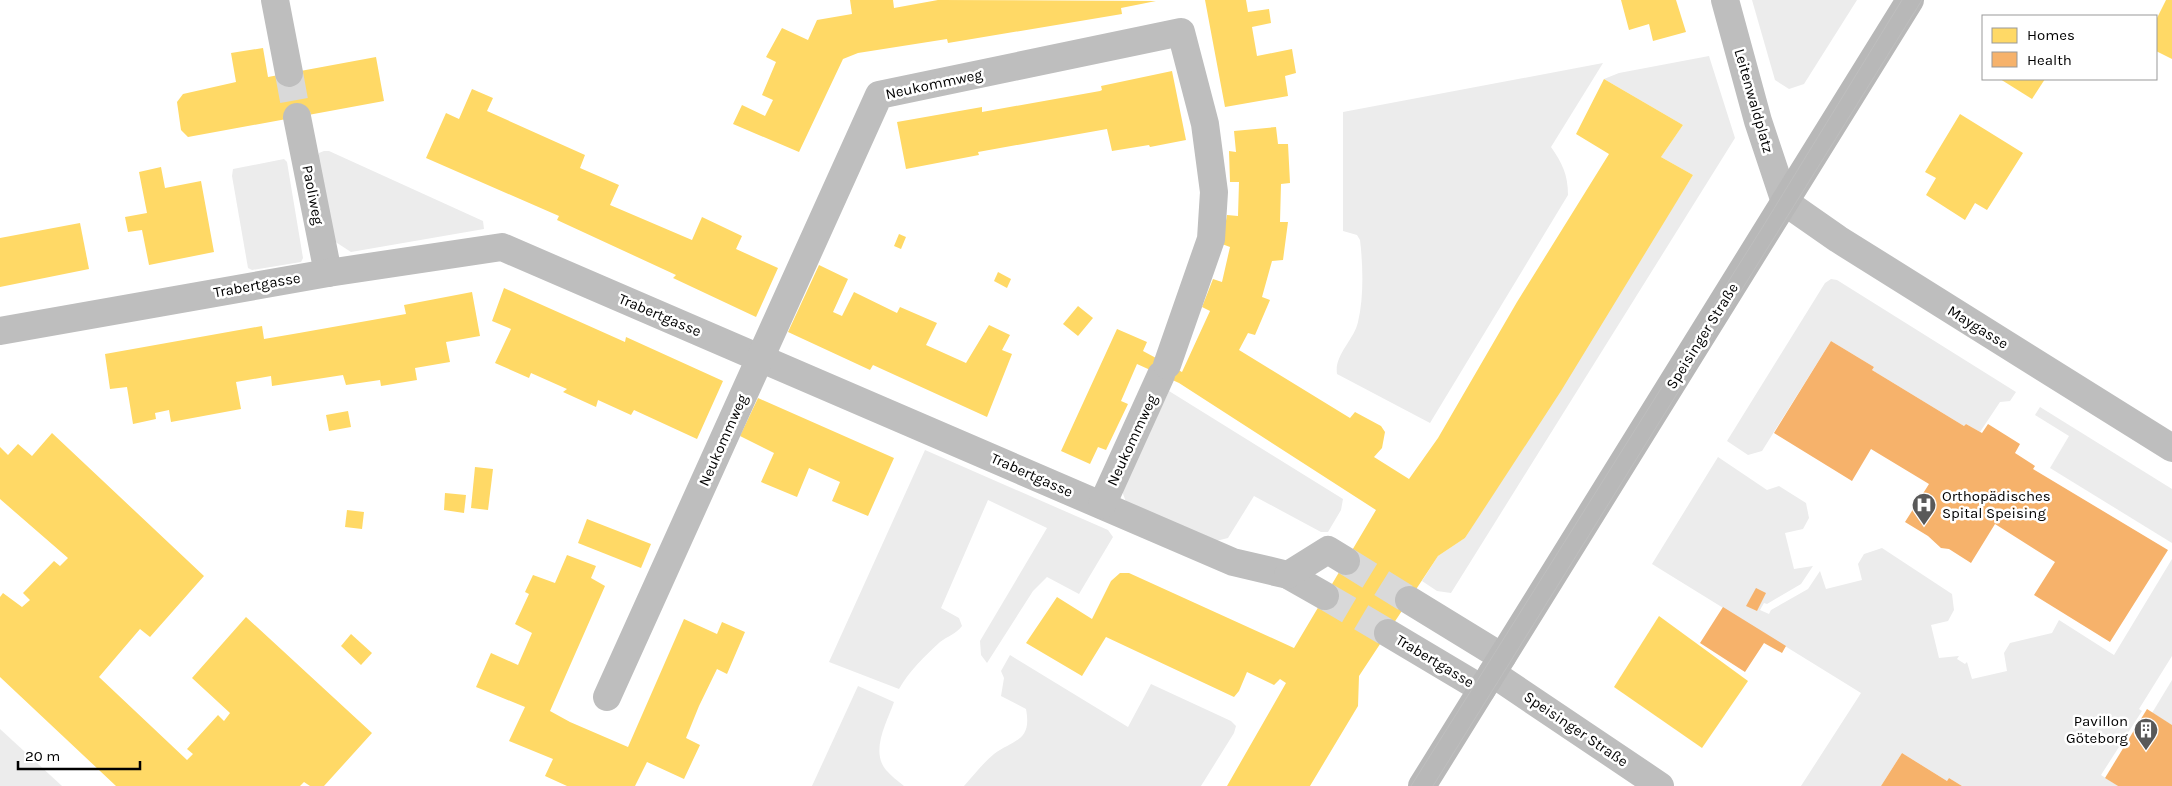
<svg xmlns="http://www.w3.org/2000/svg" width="2172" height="786" viewBox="0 0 2172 786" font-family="Karla,sans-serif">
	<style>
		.green { fill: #ececec }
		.homes { fill: #ffd966 }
		.health { fill: #f6b26b }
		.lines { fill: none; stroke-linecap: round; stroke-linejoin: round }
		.minor-tunnel { stroke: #d9d9d9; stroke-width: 28; stroke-dasharray: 28 14; stroke-linecap: butt }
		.minor { stroke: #bebebe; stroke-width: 28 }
		.secondary { stroke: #b8b8b8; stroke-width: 28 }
		.tram { stroke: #bebebe; stroke-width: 1 }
		.labels { text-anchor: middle; stroke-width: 5; stroke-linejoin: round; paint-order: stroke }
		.street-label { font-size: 15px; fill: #000; stroke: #fff }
		.poi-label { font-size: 15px; fill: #000; stroke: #fff; text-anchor: start }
	</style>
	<rect width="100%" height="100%" fill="#fff"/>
	<g class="green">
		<path d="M1752 0H1857L1804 84 1789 89 1775 80Z"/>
		<path d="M1709 56 1735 138 1451 593 1437 591 1422 581 1438 556 1465 538 1693 175 1661 157 1683 125 1604 79 1619 73Z"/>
		<path d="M1603 63 1551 147C1562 163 1568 174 1568 195L1430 423 1337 374C1334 355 1354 340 1358 322 1364 297 1363 265 1360 240L1357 235 1343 231V112Z"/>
		<path d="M324 151H329L483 221 484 229 351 252 331 239 318 159 319 153Z"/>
		<path d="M284 159 287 162 303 258 301 262 252 270 248 268 232 176 233 169Z"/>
		<path d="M1831 279 1837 280 2016 392 2010 401 2000 402 1980 432 1966 424 1964 426 1872 370 1874 367 1831 341 1762 451 1748 455 1727 441 1825 283Z"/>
		<path d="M1169 391 1343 499 1341 510 1328 532H1321L1254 496 1228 538 1212 542 1126 502 1122 491Z"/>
		<path d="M2040 407 2172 489V543L2050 468 2069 436 2035 415Z"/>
		<path d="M925 450 1108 530 1113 537 1079 594 1047 577 1033 591 987 663 981 655 980 641 1047 528 988 500 941 608 959 618 962 626C956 634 948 636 940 642 925 656 909 671 899 689L829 662Z"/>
		<path d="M1718 457 1767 490 1779 486 1806 503 1809 518 1803 529 1785 533 1794 569 1813 566 1801 584 1767 604 1764 603 1760 610 1769 614 1771 610 1808 589 1820 571 1826 589 1862 580 1858 564 1864 554 1882 548 1952 594 1954 610 1948 621 1931 625 1939 658 1959 656 1957 659 1965 664 1967 662 1972 679 2007 671 2004 653 2010 643 2052 633 2059 620 2114 655 2172 559V656L2139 709 2142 711 2101 775 2118 786H1962L1949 778 1947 781 1902 753 1881 786H1801L1861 693 1652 564Z"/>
		<path d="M1010 655 1128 727 1151 684 1231 721 1236 726 1234 733 1201 786H964C973 776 983 763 994 754 1015 739 1032 741 1026 709L1001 696 1004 678 1001 671Z"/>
		<path d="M2172 680V725L2152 713Z"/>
		<path d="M858 686 894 702C887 722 870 751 886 770 891 776 898 781 904 786H812Z"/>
		<path d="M0 729 62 786H0Z"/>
	</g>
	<g class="homes">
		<path d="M850 0H893L894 8 938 0 1156 1 1121 8 1122 14 948 43 947 39 858 53 843 59 799 152 733 124 742 105 765 116 773 100 762 95 776 62 766 57 782 28 808 40 817 20 852 14Z"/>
		<path d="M1205 0H1246L1248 12 1269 9 1271 23 1252 27 1257 56 1292 49 1296 73 1285 76 1288 96 1225 107Z"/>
		<path d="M1621 0H1676L1686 32 1653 41 1649 24 1629 30Z"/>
		<path d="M2166 0H2172V59L2156 51V20Z"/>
		<path d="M263 48 268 77 376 57 384 101 188 137 181 130 177 102 183 94 236 82 231 53Z"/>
		<path d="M1172 71 1186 140 1150 147 1149 145 1112 151 1107 129 978 152 979 155 906 169 897 122 982 107V112L1100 91 1102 90 1101 86Z"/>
		<path d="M1604 79 1683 125 1661 157 1693 175 1561 391 1465 538 1438 556 1359 676 1358 706 1310 786H1227L1286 683 1280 679 1274 685 1247 672 1239 691 1234 697 1106 637 1082 676 1026 643 1057 597 1092 619 1111 581 1120 573H1129L1294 648 1376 510 1179 383 1137 364 1121 401 1128 404 1106 450 1098 447 1090 464 1061 451 1117 329 1147 342 1143 351 1182 372 1210 311 1202 307 1213 279 1222 282 1230 247 1222 244 1227 215 1238 216 1239 182H1230L1229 151 1236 152 1234 131 1276 127 1278 144H1288L1290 183 1281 184 1280 222H1288L1283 260 1272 261 1262 297 1270 300 1255 335 1248 333 1239 350 1350 418 1355 412 1381 426 1385 432 1382 448 1374 457 1409 479 1438 438 1517 302 1609 154 1576 134Z"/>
		<path d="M2000 79H2045L2032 99Z"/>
		<path d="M472 89 493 98 487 111 585 155 580 168 619 185 610 205 692 240 702 217 742 236 736 249 778 268 756 317 673 278 676 275 557 220 559 216 426 158 446 113 459 119Z"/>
		<path d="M1960 114 2023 153 1987 210 1975 203 1965 220 1926 195 1936 178 1925 172Z"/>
		<path d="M161 167 165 188 201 181 214 252 149 265 142 230 128 232 125 217 147 213 139 172Z"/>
		<path d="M80 223 89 269 0 287V238Z"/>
		<path d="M899 234 906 237 901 249 894 246Z"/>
		<path d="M819 265 848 279 833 312 842 316 854 292 897 313 900 307 937 323 926 345 966 363 989 325 1010 335 1002 350 1012 354 987 417 873 365 870 370 788 332Z"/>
		<path d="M998 272 1011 279 1007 288 994 281Z"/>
		<path d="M504 288 625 342 626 337 723 381 697 439 634 410 631 415 598 400 596 407 563 392 567 389 531 373 529 378 495 363 511 329 492 321Z"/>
		<path d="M472 292 480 336 446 342 450 362 415 368 417 380 381 386 380 380 346 385 343 375 272 386 271 376 236 382 241 409 171 422 169 410 155 413 156 419 133 424 127 387 110 389 105 354 262 326 264 339 299 333 406 314 404 305Z"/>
		<path d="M1078 306 1093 318 1078 336 1063 324Z"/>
		<path d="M758 398 894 458 868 516 832 501 840 482 809 468 797 497 761 482 774 453 740 436Z"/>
		<path d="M348 411 351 427 329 431 326 415Z"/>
		<path d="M52 433 204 576 150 637 140 629 99 677 187 760 193 754 187 749 218 715 224 721 230 713 192 678 246 617 372 733 324 786H310L304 782 300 786H116L0 677V597L3 593 22 607 30 600 23 593 54 561 60 566 68 558 0 499V447L8 455 18 444 32 456Z"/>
		<path d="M475 467 493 469 488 510 471 508Z"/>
		<path d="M445 493 466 495 464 513 444 510Z"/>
		<path d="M347 510 364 512 362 529 345 527Z"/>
		<path d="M587 519 651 544 641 568 578 543Z"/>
		<path d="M567 555 596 566 591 578 605 586 550 711 570 722 628 747 684 619 717 634 722 622 745 632 727 674 717 669 699 706 686 738 700 745 684 779 647 762 635 786H567L545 776 553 759 509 741 525 707 476 687 491 653 518 665 532 633 515 624 529 594 525 592 533 575 555 583Z"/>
		<path d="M1659 616 1748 681 1702 748 1614 687Z"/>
		<path d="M351 634 372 653 361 665 341 646Z"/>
	</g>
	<g class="health">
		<path d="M1831 341 1874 367 1872 370 1964 426 1966 424 1982 433 1988 424 2020 444 2015 453 2035 466 2033 469 2168 550 2110 642 2034 595 2055 562 1995 524 1971 563 1949 549 1941 548 1928 536 1905 522 1929 484 1871 449 1852 481 1774 433Z"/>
		<path d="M1756 588 1766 593 1757 611 1746 606Z"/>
		<path d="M1723 607 1786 646 1782 653 1764 643 1745 672 1700 643Z"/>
		<path d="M2147 709 2172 725V786H2118L2105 778Z"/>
		<path d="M1902 753 1947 781 1949 778 1962 786H1881Z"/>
	</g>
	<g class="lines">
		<g class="minor-tunnel">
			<path d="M289 73 297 117"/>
			<path d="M1346 561 1409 600"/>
			<path d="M1325 596 1388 633"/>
		</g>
		<g class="minor">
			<path d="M275 0 289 73"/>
			<path d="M1725 0 1758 121 1785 202 1838 239 2172 448"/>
			<path d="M297 117 328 273"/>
			<path d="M0 331 328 273 502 247 1233 562 1288 575 1325 596"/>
			<path d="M1102 505 1161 375"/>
			<path d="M1288 575 1328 550 1346 561"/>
			<path d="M1409 600 1502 657"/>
			<path d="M1388 633 1482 689"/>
			<path d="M1492 673 1660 786"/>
			<path d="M607 697 879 95 1181 32 1205 124 1214 192 1211 239 1167 365"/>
		</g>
		<path class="secondary" d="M1422 786 1910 0"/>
		<g class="tram">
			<path d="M1411 786 1762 228 1902 0"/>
			<path d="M1433 786 1922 0"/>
		</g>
	</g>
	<defs>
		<symbol id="hospital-pin" viewBox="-11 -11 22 30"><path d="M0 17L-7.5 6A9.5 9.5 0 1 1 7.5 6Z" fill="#595959" stroke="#fff"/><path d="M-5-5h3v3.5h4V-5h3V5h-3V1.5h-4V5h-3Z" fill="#fff"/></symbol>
		<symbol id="building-pin" viewBox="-11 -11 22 30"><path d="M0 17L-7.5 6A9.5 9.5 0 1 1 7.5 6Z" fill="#595959" stroke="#fff"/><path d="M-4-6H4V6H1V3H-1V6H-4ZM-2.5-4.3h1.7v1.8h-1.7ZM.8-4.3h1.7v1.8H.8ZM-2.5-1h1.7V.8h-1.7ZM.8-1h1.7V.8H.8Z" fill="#fff"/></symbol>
	</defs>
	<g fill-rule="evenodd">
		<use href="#hospital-pin" x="1910" y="491" width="28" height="38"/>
		<use href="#building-pin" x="2132" y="716" width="28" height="38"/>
	</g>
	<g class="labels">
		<g class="street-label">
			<text transform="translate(934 84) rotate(-12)" y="5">Neukommweg</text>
			<text transform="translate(1754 101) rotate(74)" y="5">Leitenwaldplatz</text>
			<text transform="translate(313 195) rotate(79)" y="5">Paoliweg</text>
			<text transform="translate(257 285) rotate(-10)" y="5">Trabertgasse</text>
			<text transform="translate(660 315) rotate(23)" y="5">Trabertgasse</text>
			<text transform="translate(1978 327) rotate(32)" y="5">Maygasse</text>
			<text transform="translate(1702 336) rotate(-58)" y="5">Speisinger Straße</text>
			<text transform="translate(723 440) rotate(-66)" y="5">Neukommweg</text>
			<text transform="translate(1132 440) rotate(-65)" y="5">Neukommweg</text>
			<text transform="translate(1032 475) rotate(24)" y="5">Trabertgasse</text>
			<text transform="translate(1435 661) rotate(31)" y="5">Trabertgasse</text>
			<text transform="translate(1576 729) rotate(34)" y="5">Speisinger Straße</text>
		</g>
		<g class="poi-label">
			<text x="1942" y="501">Orthopädisches<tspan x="1942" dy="17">Spital Speising</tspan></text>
			<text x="2128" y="726" text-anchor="end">Pavillon<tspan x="2128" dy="17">Göteborg</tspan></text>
		</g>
	</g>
	<rect x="1982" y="15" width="175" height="65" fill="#ffffff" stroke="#999999"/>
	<rect x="1992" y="28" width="25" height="15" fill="#ffd966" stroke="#999999"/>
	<text x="2027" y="40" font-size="15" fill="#000000">Homes</text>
	<rect x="1992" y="52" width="25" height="15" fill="#f6b26b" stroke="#999999"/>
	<text x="2027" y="65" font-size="15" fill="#000000">Health</text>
	<path d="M18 761v8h122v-8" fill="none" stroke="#000000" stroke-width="2.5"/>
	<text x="25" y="761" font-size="15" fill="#000000" stroke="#ffffff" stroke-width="4" paint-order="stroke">20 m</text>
</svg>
